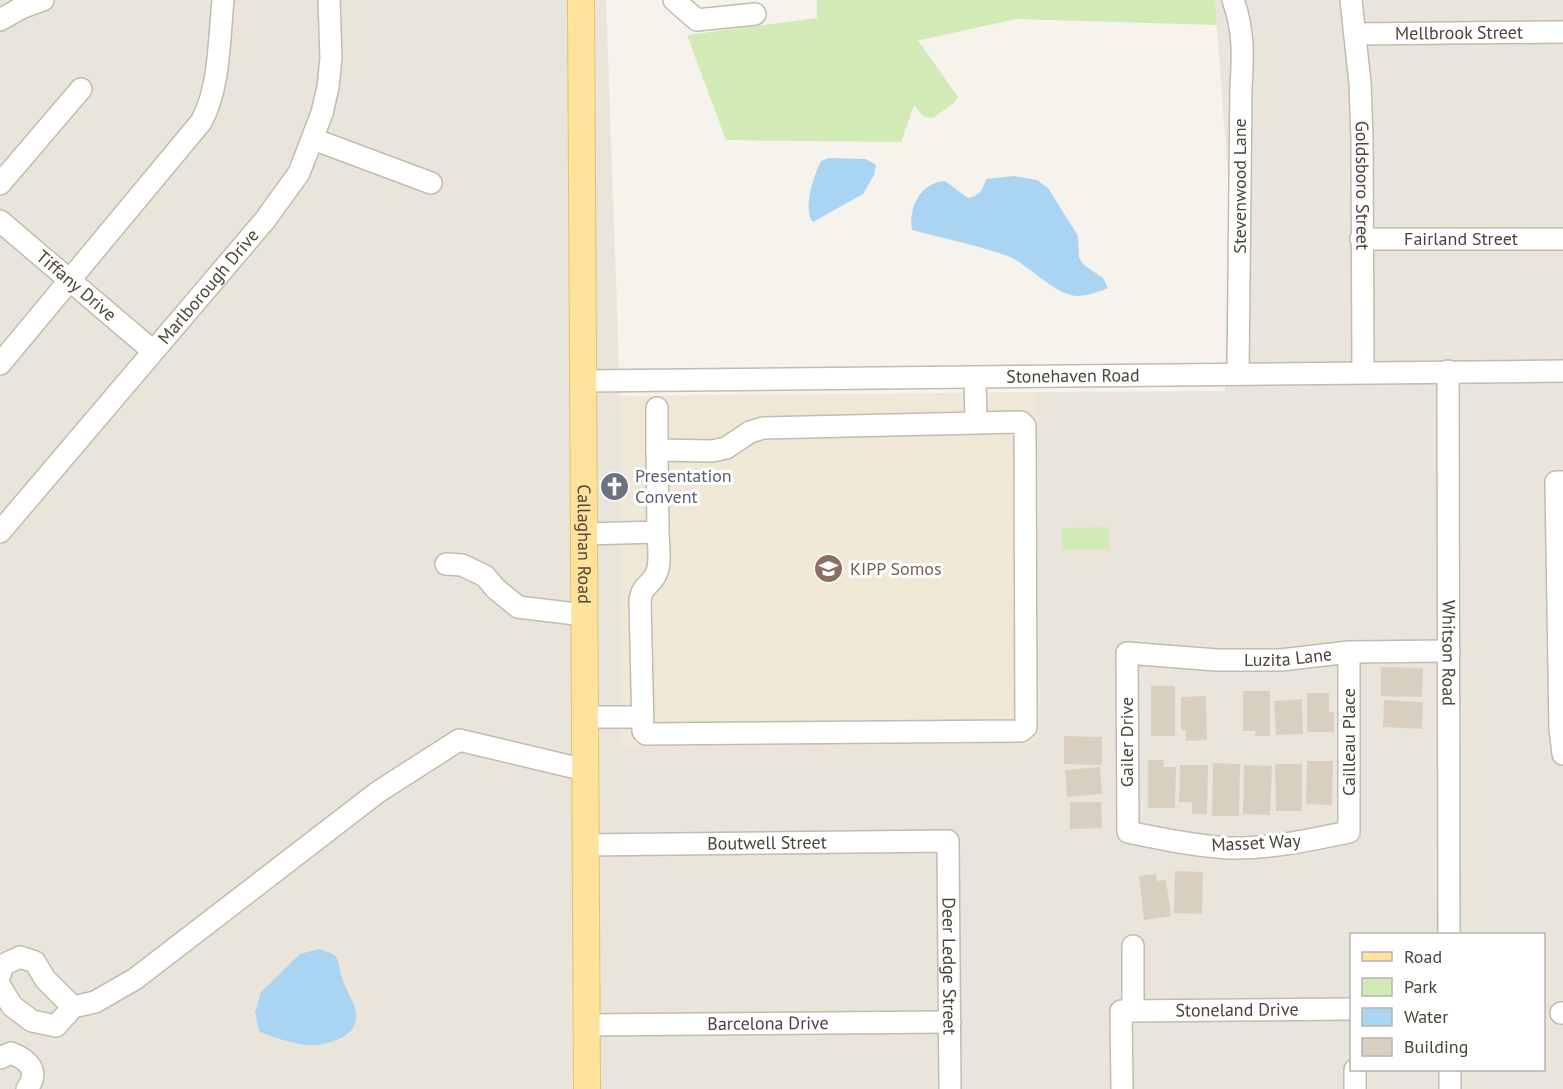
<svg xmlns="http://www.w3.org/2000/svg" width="1563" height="1089" viewBox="0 0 1563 1089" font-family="'PT Sans',sans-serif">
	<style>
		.residential { fill: #eae5da; fill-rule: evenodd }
		.education { fill: #efe8d6 }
		.green { fill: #d2eab5 }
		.water { fill: #a9d4f2 }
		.building { fill: #d8cfc1 }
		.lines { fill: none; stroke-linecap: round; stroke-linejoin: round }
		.minor-casing { stroke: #c2bbae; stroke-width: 24 }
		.major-casing { stroke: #e6c16a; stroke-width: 28 }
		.minor { stroke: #fff; stroke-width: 21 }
		.major { stroke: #ffe39c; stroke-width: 26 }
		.labels { text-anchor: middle; stroke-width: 6; stroke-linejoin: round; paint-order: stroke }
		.street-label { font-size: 18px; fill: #4b4439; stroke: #fff }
		.worship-label { font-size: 18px; fill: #5b616d; stroke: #fff; text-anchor: start }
		.education-label { font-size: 18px; fill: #785e54; stroke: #fff; text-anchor: start }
	</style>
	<rect width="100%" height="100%" fill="#f6f3ec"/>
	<path class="residential" d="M0 0H606L620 396 621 746 1039 743 1037 392 1225 391 1229 190 1215 0H1563V1089H0ZM1352 934H1544V1070H1352Z"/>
	<path class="education" d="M1037 392 1039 743 621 747 620 396Z"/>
	<g class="green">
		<path d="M817 0H1215L1217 25 1016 19 916 41 919 42 958 97 954 103 933 118 924 117 914 105 901 142 726 140 687 35 817 18Z"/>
		<path d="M1109 527V549L1062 550V528Z"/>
	</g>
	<g class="water">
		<path d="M829 158 866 159 876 165 874 175 863 194 813 222C802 211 814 174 821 161Z"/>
		<path d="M1014 176 1037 180 1048 188 1078 236 1079 258 1084 265 1103 278 1108 288C1098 292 1088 296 1077 296 1052 294 1030 264 1005 255 975 245 943 238 912 230 908 208 921 182 945 181L968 198C980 195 982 191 986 179Z"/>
		<path d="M319 949C343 956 336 958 342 978 346 992 356 1002 356 1017 356 1038 325 1046 308 1045 295 1044 270 1037 259 1031L255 1012 261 992 300 954Z"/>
	</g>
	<g class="building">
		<path d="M1381 667 1423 668 1422 697 1381 696Z"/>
		<rect x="1151" y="686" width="24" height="50"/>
		<path d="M1243 691H1270V736H1255V731H1243Z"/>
		<path d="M1307 693H1329V712H1334V732H1307Z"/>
		<path d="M1206 696 1207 740 1186 741V730H1181V697Z"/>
		<path d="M1302 699 1303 734 1276 735 1274 701Z"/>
		<path d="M1384 700 1423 702 1422 729 1383 727Z"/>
		<path d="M1064 736 1102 737V765L1064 764Z"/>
		<path d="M1148 760H1164L1163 767H1176L1175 808H1148Z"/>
		<path d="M1307 761H1333L1332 805 1306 804Z"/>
		<path d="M1213 763 1240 764 1239 816H1212Z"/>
		<path d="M1275 764H1302V811H1276Z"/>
		<path d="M1180 765H1208L1207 814H1192V802H1179Z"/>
		<path d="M1244 765 1272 766 1270 815 1243 814Z"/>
		<path d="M1100 767 1102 794 1067 797 1065 770Z"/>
		<path d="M1070 802H1101L1102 828 1070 829Z"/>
		<path d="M1175 871 1203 872 1202 914 1174 913Z"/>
		<path d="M1156 874 1157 881 1166 880 1171 916 1144 920 1139 876Z"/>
	</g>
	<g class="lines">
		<defs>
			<g id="minor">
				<path d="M674 0 697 20 755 14"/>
				<path d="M1233 0C1244 30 1243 56 1241 87L1238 374"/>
				<path id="s1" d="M1351 0 1360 83 1362 138 1363 372"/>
				<path d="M0 20 21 8 43 0"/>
				<path id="s2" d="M1355 34 1563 32"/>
				<path d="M313 139 431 183"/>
				<path d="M0 184 81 89"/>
				<path id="s3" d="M0 221 153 351"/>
				<path id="s4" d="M1361 239H1563"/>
				<path d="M0 364 201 122C220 88 219 39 223 0"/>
				<path id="s5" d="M1448 371 1449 934"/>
				<path id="s6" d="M584 381 1563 371"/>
				<path d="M657 408V450"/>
				<path d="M1563 482H1556L1560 729 1563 754"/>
				<path id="s7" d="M0 532 265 220 299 173 322 113 328 87 331 58 329 0"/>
				<path d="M658 532C658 545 662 565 655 576 649 587 643 584 640 600L643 731 646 734 1021 731 1026 727 1025 426 1021 422 976 423"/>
				<path d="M584 534 658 532 657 450 712 451 726 448 750 432 763 428 976 423 975 378"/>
				<path d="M446 564 462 565 485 576 496 589 518 607 584 615"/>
				<path id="s8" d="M1349 652V832C1310 840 1269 849 1229 848 1195 846 1161 839 1128 832L1127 653 1217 660H1281L1349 652 1449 651"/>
				<path d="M585 717H642"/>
				<path id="s9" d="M585 845 948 841 950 1089"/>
				<path d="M0 975 3 965 20 957 35 962 45 979 73 1007"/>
				<path d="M0 986 12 1006 32 1021 56 1026 73 1007 95 1002 135 979 378 792 459 740 585 770"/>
				<path d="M1133 1011V946"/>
				<path d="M1561 1013H1563"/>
				<path id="s10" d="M586 1025 950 1022"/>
				<path d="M0 1058 11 1053C29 1060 40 1071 27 1089"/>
				<path d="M1450 1070V1089"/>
				<path id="s11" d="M1122 1089 1121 1011 1352 1009"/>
				<path d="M1355 1089V1070"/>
			</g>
			<g id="major">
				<path id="s12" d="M581 0 587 1089"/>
			</g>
		</defs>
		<use href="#minor" class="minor-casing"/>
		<use href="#major" class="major-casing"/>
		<use href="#minor" class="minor"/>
		<use href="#major" class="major"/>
	</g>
	<defs>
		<symbol id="church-disc" viewBox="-11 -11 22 22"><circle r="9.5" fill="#6b7280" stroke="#fff"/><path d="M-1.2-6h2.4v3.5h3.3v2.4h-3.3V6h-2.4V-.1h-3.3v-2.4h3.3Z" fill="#fff"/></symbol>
		<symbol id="school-disc" viewBox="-11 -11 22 22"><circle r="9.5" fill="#8d6e63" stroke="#fff"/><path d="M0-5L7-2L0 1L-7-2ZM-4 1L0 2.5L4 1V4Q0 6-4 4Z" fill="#fff"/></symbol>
	</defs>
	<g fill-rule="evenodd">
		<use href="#church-disc" x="598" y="470" width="33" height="33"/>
		<use href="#school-disc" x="812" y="552" width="33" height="33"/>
	</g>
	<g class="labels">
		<g class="street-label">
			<text dy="6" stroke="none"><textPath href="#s2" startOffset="104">Mellbrook Street</textPath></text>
			<text transform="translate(1240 186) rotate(-90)" y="6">Stevenwood Lane</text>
			<text dy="6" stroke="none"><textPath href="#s1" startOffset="186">Goldsboro Street</textPath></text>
			<text dy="6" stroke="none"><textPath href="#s4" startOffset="100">Fairland Street</textPath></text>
			<text dy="6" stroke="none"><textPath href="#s3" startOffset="100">Tiffany Drive</textPath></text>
			<text dy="6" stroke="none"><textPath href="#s7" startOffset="322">Marlborough Drive</textPath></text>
			<text dy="6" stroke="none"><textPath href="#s6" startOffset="489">Stonehaven Road</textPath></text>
			<text dy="6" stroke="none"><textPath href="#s12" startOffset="544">Callaghan Road</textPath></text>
			<text dy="6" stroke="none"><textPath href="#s5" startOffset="282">Whitson Road</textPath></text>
			<text dy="6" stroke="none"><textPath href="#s8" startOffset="744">Luzita Lane</textPath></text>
			<text transform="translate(1127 742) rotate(-90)" y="6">Gailer Drive</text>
			<text transform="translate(1349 742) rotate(-90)" y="6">Cailleau Place</text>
			<text dy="6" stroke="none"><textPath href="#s9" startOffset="182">Boutwell Street</textPath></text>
			<text transform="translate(1256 843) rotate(-3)" y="6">Masset Way</text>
			<text dy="6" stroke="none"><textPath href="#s9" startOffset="488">Deer Ledge Street</textPath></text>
			<text dy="6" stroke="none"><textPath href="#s11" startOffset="194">Stoneland Drive</textPath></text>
			<text dy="6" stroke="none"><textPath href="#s10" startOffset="182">Barcelona Drive</textPath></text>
		</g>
		<g class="worship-label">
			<text x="635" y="482">Presentation<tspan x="635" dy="21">Convent</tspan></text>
		</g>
		<g class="education-label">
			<text x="850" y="575">KIPP Somos</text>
		</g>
	</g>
	<rect x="1350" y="933" width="195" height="138" fill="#ffffff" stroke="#b7b4b0" stroke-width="1.5"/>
	<rect x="1362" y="952" width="30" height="9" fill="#ffe39c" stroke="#b7b4b0" stroke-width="1.5"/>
	<text x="1404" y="963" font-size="18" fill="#4b4439">Road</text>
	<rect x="1362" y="978" width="30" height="18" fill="#d2eab5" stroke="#b7b4b0" stroke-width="1.5"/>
	<text x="1404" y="993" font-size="18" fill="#4b4439">Park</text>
	<rect x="1362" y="1008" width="30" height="18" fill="#a9d4f2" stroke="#b7b4b0" stroke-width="1.5"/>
	<text x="1404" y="1023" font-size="18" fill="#4b4439">Water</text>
	<rect x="1362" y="1038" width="30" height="18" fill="#d8cfc1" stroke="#b7b4b0" stroke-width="1.5"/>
	<text x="1404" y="1053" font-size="18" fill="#4b4439">Building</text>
</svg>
